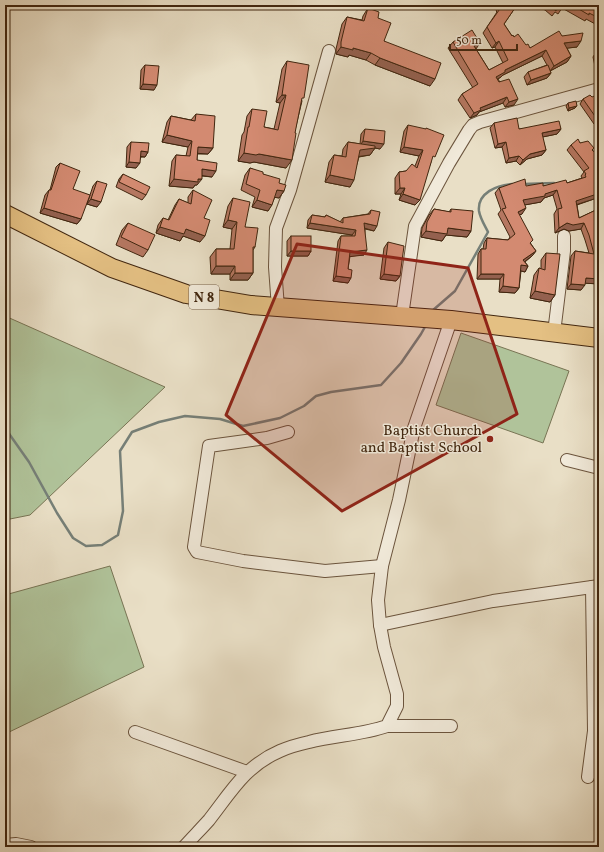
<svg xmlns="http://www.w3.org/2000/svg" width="604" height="852" viewBox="0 0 604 852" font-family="Vollkorn,serif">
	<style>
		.green { fill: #b0c39a; stroke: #787454 }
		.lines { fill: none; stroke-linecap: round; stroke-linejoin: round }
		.stream { stroke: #767f77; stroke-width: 2.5 }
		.minor-casing { stroke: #6b543d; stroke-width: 14 }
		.highway-casing { stroke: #41260f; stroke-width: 20 }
		.minor { stroke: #f1eada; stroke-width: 12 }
		.highway { stroke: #e4c083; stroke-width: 18 }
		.wall { fill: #b57761; stroke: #41260f }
		.shaded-wall { fill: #94614f; stroke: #41260f }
		.building { fill: #d38a71; stroke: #41260f }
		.marked { fill: #8f2418; fill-opacity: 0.2; stroke: #8f2418; stroke-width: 3; stroke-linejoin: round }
		.poi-dot { fill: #8f2418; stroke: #f1eada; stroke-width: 1.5 }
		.labels { text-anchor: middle; stroke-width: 3; stroke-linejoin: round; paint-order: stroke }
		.shield { fill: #f1eada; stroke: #76614c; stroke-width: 1 }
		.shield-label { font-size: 14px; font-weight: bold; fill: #41260f }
		.poi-label { font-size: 15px; fill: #41260f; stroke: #f1eada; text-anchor: end }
	</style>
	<rect width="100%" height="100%" fill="#e9dfc6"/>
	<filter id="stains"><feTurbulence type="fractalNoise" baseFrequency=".005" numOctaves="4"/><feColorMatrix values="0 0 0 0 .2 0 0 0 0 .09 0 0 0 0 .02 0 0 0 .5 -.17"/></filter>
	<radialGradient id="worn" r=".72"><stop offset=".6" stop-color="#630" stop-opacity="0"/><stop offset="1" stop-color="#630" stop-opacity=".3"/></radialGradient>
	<g class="green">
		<path d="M5 316 165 387 30 515 5 520Z"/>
		<path d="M461 333 569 371 543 443 436 405Z"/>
		<path d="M110 566 144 667 5 734V595Z"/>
	</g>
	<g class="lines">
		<g class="stream">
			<path d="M523 184 554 183"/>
			<path d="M432 311 455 291 488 232C485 226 480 218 479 211 477 193 497 185 512 184"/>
			<path d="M5 428 29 462 57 513 73 538 86 546 102 545 118 535 123 511 120 451 132 432 159 422 185 416 220 419 243 426 280 418 304 406 316 396 331 392 381 385 401 363 421 334 426 325"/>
		</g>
		<defs>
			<g id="minor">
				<path d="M278 308 275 267 276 228 290 190 329 51"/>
				<path d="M402 316 415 226 449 163 469 130 473 125 480 122 599 89"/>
				<path d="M554 333 564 251V236"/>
				<path d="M288 432 267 438 209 446 194 547 197 552 243 561 325 571 382 566"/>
				<path d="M567 460 599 468"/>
				<path d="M380 625 493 601 599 586"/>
				<path d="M387 726H451"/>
				<path d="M135 732 247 772"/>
				<path d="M588 777 594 731 592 587"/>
				<path d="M5 845 16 844 31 847"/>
				<path d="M184 847C192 838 201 829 209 820 231 792 245 766 280 751 289 747 300 744 309 742 335 735 362 735 387 726L397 706V694L384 647 380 625 378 600 382 566 399 500 414 428 451 320"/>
			</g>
			<path id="highway" d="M5 214 112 268 186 294 251 305 451 320 599 338"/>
		</defs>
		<use href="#minor" class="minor-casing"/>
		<use href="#highway" class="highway-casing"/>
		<use href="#minor" class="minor"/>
		<use href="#highway" class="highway"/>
	</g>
	<g class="wall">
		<path d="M498 5H517L504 24 512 36 514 37 530 48 562 36 577 47 567 48 571 56 567 62 550 71 551 73 547 78 527 85 524 77 528 72 547 65 542 56 503 75 501 77 498 79 514 105 505 107 503 103 479 112 477 115 470 118 458 100 462 94 473 88 448 48 453 42 476 49 489 70 503 63 495 47 492 48 483 33 497 12 496 11 499 6Z"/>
		<path d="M534 5H599V26L586 19 585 21 562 8 558 14 555 12 552 16 545 10Z"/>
		<path d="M368 8 378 18 384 41 430 86 375 65 366 60 349 55 348 57 336 54V49L342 24 347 17 362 20 363 16Z"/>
		<path d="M599 47V73L596 71 593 57Z"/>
		<path d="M287 61 302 101 286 168 254 162 250 163 238 161 242 135 244 132 247 116 252 109 264 127 274 129 280 103 276 102 282 69Z"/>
		<path d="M145 65 154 90 140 89 141 70Z"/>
		<path d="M592 97 599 122 594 124 580 104 583 99Z"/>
		<path d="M568 103 575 108 568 111 566 106Z"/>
		<path d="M196 114 213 148 208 154H197V160L212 177 202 176 197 185H195L193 188 169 186 172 161 176 155 186 156 188 147 162 142 167 122 171 116 191 120Z"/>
		<path d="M494 123 519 129H561L557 134 542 137 546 150 542 155 527 159 520 165 516 161 506 163 502 147 495 148 490 128Z"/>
		<path d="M408 125 431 162 415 205 399 200 401 194H395V178L399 172 406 171 415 166 419 156 400 152 404 131Z"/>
		<path d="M365 129 380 149 375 148 370 155 359 157 350 187 325 182 329 162 334 155 342 156 343 149 348 142 360 144 361 134Z"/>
		<path d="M131 142 148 152 145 157H141L136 168 126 167 127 147Z"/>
		<path d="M580 143 594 148 592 150 599 156V193L597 194 594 199 577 205 579 218 598 209 599 284 585 283 581 290 567 289 571 256 575 251 589 253 585 240 581 229 569 231 564 229 555 233 554 214 557 209 553 195 544 198 541 202 524 205 522 214 519 215 531 244 536 251 532 256 525 262 528 266 525 272 521 271 519 288 515 293 499 292 500 279H477L478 254 481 249H483L484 243 487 238 508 240 510 237 498 214 501 210 495 193 499 188 543 186 567 183 582 178 581 176 584 172 567 150 571 145Z"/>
		<path d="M60 163 73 189 81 219 77 224 40 213 45 195 49 190H50L56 167Z"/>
		<path d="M250 168 263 174 279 183 284 191 279 198 275 197 268 211 252 207 255 197 241 190 245 175Z"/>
		<path d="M123 174 146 195 142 200 116 187 119 179Z"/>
		<path d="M97 181V207L87 204 93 186Z"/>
		<path d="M193 190 204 218 200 242 183 236 180 241 156 233 158 225 163 218 168 220 175 205 179 199 188 203V197Z"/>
		<path d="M233 198 245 227 255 247 253 250V273L248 280H230V274H211L210 257 216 249H230L232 229 223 227 228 206Z"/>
		<path d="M434 209 449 212 451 209 471 231 467 237 446 235 442 241 421 237 422 228 429 215Z"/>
		<path d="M371 210 374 231 365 229 364 255 350 256 348 269V283L333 281 338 241 341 236H352V235L307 228 308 220 312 215 325 217 326 215 340 222 343 218 368 214Z"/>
		<path d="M128 223 148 250 143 257 116 245 122 230Z"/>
		<path d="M291 236 311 251 308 256H287V241Z"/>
		<path d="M388 242 400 276 396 281 380 279 384 248Z"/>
		<path d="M546 253 555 295 550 302 530 298 534 275 539 268 541 269V260Z"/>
	</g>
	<g class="shaded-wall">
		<path d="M434 5H438L432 8Z"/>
		<path d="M499 41 495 47 492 48 496 43Z"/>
		<path d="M581 41 577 47 560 49 564 43Z"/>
		<path d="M480 43 476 49 474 46Z"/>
		<path d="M341 47 353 48 371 53 366 60 349 55 348 57 336 54Z"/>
		<path d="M546 50 542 56 503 75 501 77 492 82 496 77 505 70Z"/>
		<path d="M571 56 567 62 550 71 554 66Z"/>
		<path d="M380 58 435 79 430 86 375 65Z"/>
		<path d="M551 73 547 78 527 85 531 80Z"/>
		<path d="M143 84 157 85 154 90 140 89Z"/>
		<path d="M282 95H286L280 103 276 102Z"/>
		<path d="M507 97 503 103 479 112 477 115 470 118 474 113 480 108Z"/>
		<path d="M518 99 514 105 505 107 509 102Z"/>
		<path d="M577 106 575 108 568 111 569 108Z"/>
		<path d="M599 118V122L594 124 597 119Z"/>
		<path d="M561 129 557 134 538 138 542 133Z"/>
		<path d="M167 135 192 141 188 147 162 142Z"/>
		<path d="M363 141 384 144 380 149 375 148 370 155 355 157 360 146Z"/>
		<path d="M506 142 502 147 495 148 498 144Z"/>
		<path d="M198 147 213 148 208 154 193 153Z"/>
		<path d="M404 147 423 150 419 156 400 152Z"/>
		<path d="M546 150 542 155 527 159 520 165 523 160 530 154Z"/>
		<path d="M141 151 148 152 145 157 137 156Z"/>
		<path d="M244 153 259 154 292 160 286 168 254 162 250 163 238 161Z"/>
		<path d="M519 156 516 161 506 163 509 158Z"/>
		<path d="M129 162 140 163 136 168 126 167Z"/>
		<path d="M202 169 216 171 212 177 198 175Z"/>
		<path d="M330 175 354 180 350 187 325 182Z"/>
		<path d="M174 179H202L197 185H195L193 188 169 186Z"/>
		<path d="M400 188H405L401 194H395Z"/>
		<path d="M277 190 284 191 279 198 272 197Z"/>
		<path d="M557 190 553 195 544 198 541 202 519 206 523 200Z"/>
		<path d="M599 190V193L597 194 594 199 572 206 576 201Z"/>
		<path d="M403 194 420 200 415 205 399 200Z"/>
		<path d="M91 199 101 202 97 207 87 204Z"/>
		<path d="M257 200 272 205 268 211 252 207Z"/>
		<path d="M44 208 81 219 77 224 40 213Z"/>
		<path d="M526 208 522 214 514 217 518 212Z"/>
		<path d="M228 220 237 222 232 229 223 227Z"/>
		<path d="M310 223 356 230 352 235 307 228Z"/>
		<path d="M364 223 377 226 374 231 361 227Z"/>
		<path d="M567 223H584L581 229 569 231 564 229 555 233 559 228Z"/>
		<path d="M160 227 186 229 205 236 200 242 183 236 180 241 156 233Z"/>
		<path d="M448 228 471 231 467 237 446 235 442 241 421 237 426 231Z"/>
		<path d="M367 250 364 255 347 257 350 252Z"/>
		<path d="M291 251H311L308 256H287Z"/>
		<path d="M536 251 532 256 520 265 523 260Z"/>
		<path d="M521 265 528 266 525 272 518 270Z"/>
		<path d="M216 266H235L230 274H211Z"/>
		<path d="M235 273H253L248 280H230Z"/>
		<path d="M384 274 400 276 396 281 380 279Z"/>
		<path d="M481 274H504L500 279H477Z"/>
		<path d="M336 276 351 278 348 283 333 281Z"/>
		<path d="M586 278 599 279V284L582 283Z"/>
		<path d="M571 284 585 285 581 290 567 289Z"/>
		<path d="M503 286 519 288 515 293 499 292Z"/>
		<path d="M535 291 555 295 550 302 530 298Z"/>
	</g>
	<g class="building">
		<path d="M500 5H517L504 24 512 36 513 35 514 37 518 34 526 45 528 44 530 48 559 31 562 36 583 33 581 41 564 43 571 56 554 66 546 50 505 70V72L496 77 499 82 509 79 518 99 509 102 507 97 480 108 481 110 474 113 462 94 478 84 453 42 472 30 480 43 474 46 489 70 508 60 499 41 496 43 487 27 502 6Z"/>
		<path d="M549 5H564L562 8 558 6 556 11Z"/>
		<path d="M572 5H599V18L589 13V15Z"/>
		<path d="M368 8 379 12 378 18 391 23 384 41 441 63 435 79 380 58 371 53 353 48V50L341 47V42L347 17 364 21Z"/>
		<path d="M599 48V59L598 51Z"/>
		<path d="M287 61 309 65 304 98H302L295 133H296L292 160 259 154 256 155 244 153 248 127H249L252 109 267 111 264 127 278 130 286 95H282Z"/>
		<path d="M145 65 159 66 157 85 143 84Z"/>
		<path d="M548 65 551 73 531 80 528 72Z"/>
		<path d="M599 94V118L597 119 583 99 590 95 592 97Z"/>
		<path d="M576 101 577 106 569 108 568 103Z"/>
		<path d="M196 114 215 116 213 148 198 147 197 160 217 163 216 171 202 169V179H198V182L174 179 176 155 190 156 192 141 167 135 171 116 195 121Z"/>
		<path d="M517 118 519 129 559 121 561 129 542 133 546 150 530 154 523 160 519 156 509 158 506 142 498 144 494 123Z"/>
		<path d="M408 125 426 129V128L444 135 435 157 433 156 420 200 403 194 405 188H400L399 172 406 171 412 164 417 168 423 150 404 147Z"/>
		<path d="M365 129 385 131 384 144 363 141Z"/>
		<path d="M578 139 580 143 588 141 594 148 592 150 599 156V190L597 191V194L576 201 579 218 598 209 599 211V279L586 278 585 285 571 284 575 251 594 254 589 235 584 223 573 225 567 223 559 228 558 209 562 208 557 190 545 194V196L523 200 526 208 518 212 533 240 530 243 536 251 523 260 528 266 521 265 519 288 503 286 504 274H481V249H486L487 238 508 240 515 234 502 209 506 208 499 188 525 179 526 186 543 183V186L566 180 567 183 586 177 585 175 586 174 584 171 589 168 571 145Z"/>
		<path d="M131 142 149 143 148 152 141 151 140 163 129 162Z"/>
		<path d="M348 142 375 146V148L360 150 354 180 330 175 334 155 346 157Z"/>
		<path d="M60 163 80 171 73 189 90 195 81 219 44 208 49 190H51Z"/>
		<path d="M250 168 263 172V174L280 179 279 183 286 185 284 191 277 190 272 205 257 200 260 190 246 184Z"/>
		<path d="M123 174 150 187 146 195 119 182Z"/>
		<path d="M97 181 107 184 101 202 91 199Z"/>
		<path d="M193 190 212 200 204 218 210 220 205 236 186 229 184 234 160 227 163 218 169 220 179 199 191 204Z"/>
		<path d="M233 198 250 202 245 227 258 228 255 247H253V273H235V266H216V249H234L237 222 228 220Z"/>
		<path d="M434 209 451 212V209L473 211 471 231 448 228 447 234 426 231 427 222Z"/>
		<path d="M371 210 380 212 377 226 364 223 367 250 350 252 348 269 352 270 351 278 336 276 341 236H355L356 230 310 223 312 215 325 217 326 215 343 223V218L370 214Z"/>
		<path d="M128 223 155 235 148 250 121 237Z"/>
		<rect x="291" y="236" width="20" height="15"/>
		<path d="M388 242 404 246 400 276 384 274Z"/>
		<path d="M546 253 560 254 555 295 535 291 539 268 545 270Z"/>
		<path d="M5 771 8 774 5 776Z"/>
	</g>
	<path class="marked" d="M297 244 468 268 517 414 342 511 226 415Z"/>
	<circle class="poi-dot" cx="490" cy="439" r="4"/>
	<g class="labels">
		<rect class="shield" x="189" y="285" width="30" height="24" rx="3"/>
		<g class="shield-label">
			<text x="204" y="302">N 8</text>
		</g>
		<g class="poi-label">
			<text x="482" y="435">Baptist Church<tspan x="482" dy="17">and Baptist School</tspan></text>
		</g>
	</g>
	<rect width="604" height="852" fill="none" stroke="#e9dfc6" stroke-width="20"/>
	<rect x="6" y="6" width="592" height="840" fill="none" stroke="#41260f" stroke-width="2"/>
	<rect x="10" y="10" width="584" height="832" fill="none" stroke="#41260f"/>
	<path d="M450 44v6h67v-6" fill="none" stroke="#41260f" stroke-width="2"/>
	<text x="456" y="44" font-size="12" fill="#41260f" stroke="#f1eada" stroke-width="3" paint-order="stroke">50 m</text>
	<rect width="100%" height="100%" filter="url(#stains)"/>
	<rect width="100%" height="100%" fill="url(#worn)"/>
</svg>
